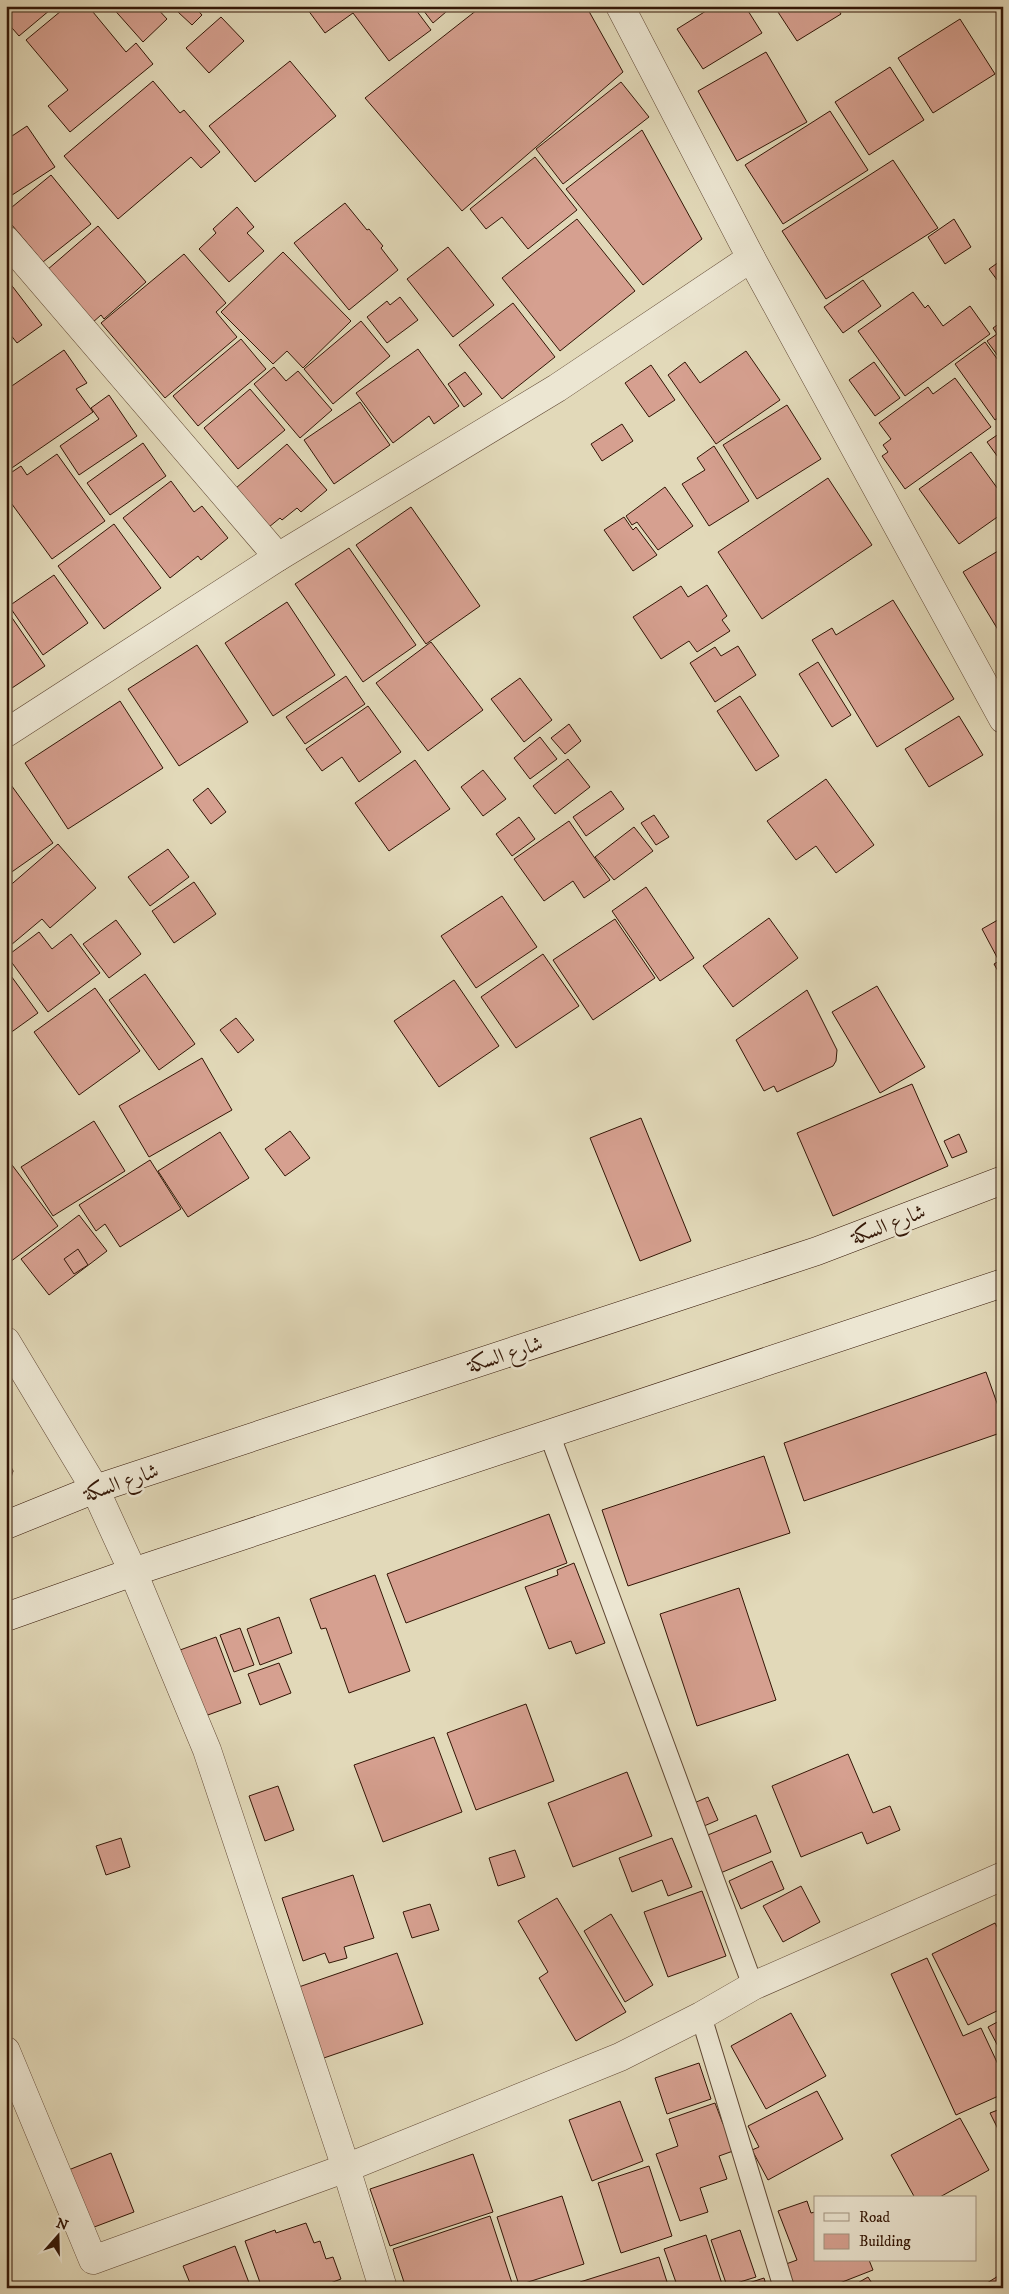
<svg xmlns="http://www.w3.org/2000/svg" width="1009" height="2294" viewBox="0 0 1009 2294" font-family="'IM FELL DW Pica',Amiri,serif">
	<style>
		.building { fill: #d6a090; stroke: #331606 }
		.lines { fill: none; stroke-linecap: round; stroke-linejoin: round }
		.lane-casing { stroke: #5f4733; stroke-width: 22 }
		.street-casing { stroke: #5f4733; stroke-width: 29 }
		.secondary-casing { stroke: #331606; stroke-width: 29 }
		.lane { stroke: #ece6d2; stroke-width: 20 }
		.street { stroke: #ece6d2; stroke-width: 28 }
		.secondary { stroke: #ece6d2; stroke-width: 28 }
		.labels { text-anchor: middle; stroke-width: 5; stroke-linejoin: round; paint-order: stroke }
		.street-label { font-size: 21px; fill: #331606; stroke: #ece6d2 }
	</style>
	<rect width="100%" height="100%" fill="#e2d9b9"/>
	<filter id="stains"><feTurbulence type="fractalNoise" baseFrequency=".004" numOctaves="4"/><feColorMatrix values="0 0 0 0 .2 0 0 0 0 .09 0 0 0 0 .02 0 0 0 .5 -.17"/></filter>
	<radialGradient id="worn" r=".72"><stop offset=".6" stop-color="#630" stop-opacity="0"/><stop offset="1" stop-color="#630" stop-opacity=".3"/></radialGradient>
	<g class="building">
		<path d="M6 6H47L50 10 19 36 6 21Z"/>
		<path d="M67 6H88L126 52 136 43 153 64 70 132 48 106 68 90 26 40Z"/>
		<path d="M111 6H155L167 19 143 42Z"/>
		<path d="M183 6H194L202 15 192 25 178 12Z"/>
		<path d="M305 6H413L431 30 389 61 353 13 325 33Z"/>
		<path d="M420 6H453L433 23Z"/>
		<path d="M482 6H586L623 72 462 211 365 98Z"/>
		<path d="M714 6H745L762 33 703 69 677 29Z"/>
		<path d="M787 6H836L841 14 797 41 778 12Z"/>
		<path d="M221 17 244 41 209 73 186 48Z"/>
		<path d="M960 19 995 74 933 113 898 58Z"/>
		<path d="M766 52 807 122 737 161 698 91Z"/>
		<path d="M290 61 336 116 255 182 209 126Z"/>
		<path d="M890 67 924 120 869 155 835 102Z"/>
		<path d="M153 81 180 113 184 110 220 152 201 168 191 157 118 219 64 156Z"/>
		<path d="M621 82 649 117 563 184 536 149Z"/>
		<path d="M830 111 868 170 783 224 745 165Z"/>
		<path d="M27 126 55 167 6 199V140Z"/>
		<path d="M642 130 702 239 643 285 566 189Z"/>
		<path d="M535 157 577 210 528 249 502 217 486 229 470 209Z"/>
		<path d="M893 160 938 228 826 299 782 231Z"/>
		<path d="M51 175 91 224 43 262 6 218V212Z"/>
		<path d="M345 203 367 230 369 229 383 246 381 248 398 270 349 310 294 243Z"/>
		<path d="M237 207 254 227 247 233 264 251 229 282 199 249 216 233 213 229Z"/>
		<path d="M577 219 635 291 560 351 502 278Z"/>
		<path d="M954 219 971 247 945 264 928 237Z"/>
		<path d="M98 226 146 282 104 319 101 315 92 323 47 270Z"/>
		<path d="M448 247 494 305 453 337 407 279Z"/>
		<path d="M283 252 351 321 303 368 287 351 273 364 221 312Z"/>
		<path d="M184 254 226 303 216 312 237 337 165 398 101 323Z"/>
		<path d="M1003 259V288L989 269Z"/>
		<path d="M6 278 42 325 17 343 6 329Z"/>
		<path d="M863 280 881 306 843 333 824 307Z"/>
		<path d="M913 292 925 308 928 305 943 326 970 306 990 334 905 396 858 331Z"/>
		<path d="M400 297 418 320 387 343 367 317 387 301 390 305Z"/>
		<path d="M513 303 555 357 502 399 459 345Z"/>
		<path d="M361 321 390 356 333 404 304 369Z"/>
		<path d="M1003 321V363L987 341 997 334 993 328Z"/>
		<path d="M241 339 266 369 198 426 173 396Z"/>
		<path d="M985 342 1003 367V414L995 420 955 364Z"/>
		<path d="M418 349 459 406 434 424 429 416 393 443 356 393Z"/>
		<path d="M64 350 87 383 76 389 93 412 6 472V390Z"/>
		<path d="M746 351 780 400 716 444 668 375 685 362 700 383Z"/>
		<path d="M874 362 900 398 875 416 849 380Z"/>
		<path d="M651 365 675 400 649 417 625 383Z"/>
		<path d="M274 367 286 381 298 371 332 410 300 438 254 384Z"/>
		<path d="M465 372 482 394 464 407 448 384Z"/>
		<path d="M955 378 991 427 905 489 882 456 888 452 883 445 891 439 879 423 928 387 933 394Z"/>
		<path d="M250 389 285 430 238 469 204 428Z"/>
		<path d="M109 395 137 436 79 475 60 446 99 419 91 408Z"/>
		<path d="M360 402 390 445 334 484 304 440Z"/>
		<path d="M787 405 821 459 757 499 723 445Z"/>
		<path d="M622 424 633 441 602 461 591 444Z"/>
		<path d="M1003 431V464L987 442Z"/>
		<path d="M143 443 166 476 110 515 87 483Z"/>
		<path d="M287 444 327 490 301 512 297 508 282 520 280 518 269 527 236 488Z"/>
		<path d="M714 446 749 501 709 526 682 484 705 470 697 458Z"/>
		<path d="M971 452 1003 496V513L959 544 919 489Z"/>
		<path d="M57 454 105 521 52 559 6 496V476L21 466 27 475Z"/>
		<path d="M828 478 872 545 762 619 718 552Z"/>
		<path d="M171 481 194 512 202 506 228 538 201 560 198 556 170 578 123 518Z"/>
		<path d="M665 487 693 526 658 550 637 522 632 525 626 516Z"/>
		<path d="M411 507 480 606 426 644 356 545Z"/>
		<path d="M624 517 633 530 636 527 657 555 633 571 604 530Z"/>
		<path d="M114 524 161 588 104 629 58 566Z"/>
		<path d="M349 548 416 645 363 682 295 584Z"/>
		<path d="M1003 548V638L963 572Z"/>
		<path d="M54 575 88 623 43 655 9 606Z"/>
		<path d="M707 585 727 616 722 620 730 631 697 652 689 641 661 659 633 617 681 586 688 597Z"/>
		<path d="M893 600 954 699 877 747 812 640 832 628 836 635Z"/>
		<path d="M287 602 335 675 273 716 225 643Z"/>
		<path d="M6 609 45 666 6 692Z"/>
		<path d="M431 642 483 710 428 751 376 683Z"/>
		<path d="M197 645 248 722 179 766 128 689Z"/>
		<path d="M738 646 756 675 715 702 690 663 715 647 721 656Z"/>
		<path d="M818 662 851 715 832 727 799 674Z"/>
		<path d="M346 676 365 704 305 744 286 717Z"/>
		<path d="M520 678 552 720 524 742 491 699Z"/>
		<path d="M740 696 779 756 756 771 717 711Z"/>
		<path d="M120 701 163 768 68 829 25 763Z"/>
		<path d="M368 706 401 752 359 782 342 757 322 771 306 749Z"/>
		<path d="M959 716 983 755 929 787 905 749Z"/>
		<path d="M569 724 581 741 565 754 551 738Z"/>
		<path d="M540 737 557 759 530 779 514 758Z"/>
		<path d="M568 759 590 787 555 814 533 786Z"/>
		<path d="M415 760 450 809 389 851 355 803Z"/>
		<path d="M483 770 506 799 483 816 461 787Z"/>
		<path d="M6 778 53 843 6 876Z"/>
		<path d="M826 779 874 845 836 873 816 846 796 860 767 821Z"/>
		<path d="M208 788 226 812 211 824 193 800Z"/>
		<path d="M611 791 624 809 586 836 573 817Z"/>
		<path d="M654 815 669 837 656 845 641 823Z"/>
		<path d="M519 817 535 839 512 856 496 834Z"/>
		<path d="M569 821 610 880 584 898 573 881 544 901 514 859Z"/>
		<path d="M634 827 653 851 614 880 595 857Z"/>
		<path d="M58 844 96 888 50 928 42 919 11 945 6 939V889Z"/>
		<path d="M168 849 189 877 150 906 128 877Z"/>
		<path d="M194 882 216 914 174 943 152 911Z"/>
		<path d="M646 887 694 958 660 981 612 911Z"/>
		<path d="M502 896 537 947 476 988 441 936Z"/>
		<path d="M1003 917V980L994 964 999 961 982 929Z"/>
		<path d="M769 918 798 958 733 1007 703 966Z"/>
		<path d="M615 919 655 978 593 1020 553 960Z"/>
		<path d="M116 920 141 954 109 978 83 944Z"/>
		<path d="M39 932 52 949 71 934 100 973 48 1012 7 956Z"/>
		<path d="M543 954 579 1006 516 1048 481 997Z"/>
		<path d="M6 969 38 1013 6 1036Z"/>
		<path d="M145 974 195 1044 159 1070 109 1000Z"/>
		<path d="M454 980 499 1046 439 1087 394 1021Z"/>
		<path d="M877 986 925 1067 880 1093 832 1012Z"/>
		<path d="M95 988 140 1051 79 1095 34 1032Z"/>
		<path d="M807 990 837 1050 836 1061 833 1066 777 1092 774 1086 764 1091 736 1040Z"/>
		<path d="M236 1018 254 1040 238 1053 220 1030Z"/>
		<path d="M202 1058 232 1110 149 1157 119 1106Z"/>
		<path d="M912 1084 948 1166 833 1216 797 1133Z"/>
		<path d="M641 1118 691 1241 640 1261 590 1138Z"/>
		<path d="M94 1121 125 1171 53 1216 21 1167Z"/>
		<path d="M290 1131 310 1158 285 1176 265 1149Z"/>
		<path d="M220 1132 249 1178 188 1217 158 1171Z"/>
		<path d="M959 1134 967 1152 952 1158 944 1141Z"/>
		<path d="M6 1157 58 1226 6 1265Z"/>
		<path d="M150 1160 181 1209 120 1247 105 1224 96 1231 79 1205Z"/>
		<path d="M79 1215 107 1251 49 1295 21 1259Z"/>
		<path d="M78 1249 88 1265 74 1274 64 1259Z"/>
		<path d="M986 1372 1003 1420V1432L804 1501 784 1443Z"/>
		<path d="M6 1456 13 1471 6 1494Z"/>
		<path d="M764 1456 790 1533 628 1586 602 1510Z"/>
		<path d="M549 1514 567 1563 406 1623 387 1574Z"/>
		<path d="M574 1563 605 1643 576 1654 571 1641 549 1649 525 1587 558 1575 557 1570Z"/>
		<path d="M375 1575 410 1671 349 1693 326 1628 321 1629 310 1599Z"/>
		<path d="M739 1588 776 1700 697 1726 660 1614Z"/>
		<path d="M279 1617 292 1653 260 1665 247 1629Z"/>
		<path d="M240 1628 254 1665 234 1672 220 1635Z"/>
		<path d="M216 1637 241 1703 205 1716 180 1650Z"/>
		<path d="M279 1663 291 1693 260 1705 248 1674Z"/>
		<path d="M526 1704 554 1781 476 1810 447 1733Z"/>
		<path d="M434 1737 462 1812 383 1842 354 1765Z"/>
		<path d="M848 1754 873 1813 890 1806 900 1830 867 1844 862 1832 801 1857 772 1786Z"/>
		<path d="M627 1772 652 1836 573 1867 548 1803Z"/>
		<path d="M278 1786 294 1830 265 1841 249 1796Z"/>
		<path d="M708 1797 718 1820 697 1829 687 1806Z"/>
		<path d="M756 1815 771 1852 718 1874 703 1837Z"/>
		<path d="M121 1838 130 1867 106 1875 96 1846Z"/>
		<path d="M672 1838 692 1887 668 1896 662 1880 632 1892 619 1858Z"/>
		<path d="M515 1850 525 1877 498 1886 489 1858Z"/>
		<path d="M772 1861 784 1889 741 1909 729 1881Z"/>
		<path d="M353 1875 374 1938 344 1947 347 1958 329 1963 325 1953 303 1961 282 1898Z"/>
		<path d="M801 1886 820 1922 783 1942 763 1906Z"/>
		<path d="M702 1891 726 1956 668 1977 644 1912Z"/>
		<path d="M557 1898 626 2012 576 2041 539 1978 548 1972 518 1921Z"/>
		<path d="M430 1904 439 1930 412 1938 403 1912Z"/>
		<path d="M611 1914 653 1985 625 2002 584 1931Z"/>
		<path d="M995 1923 1003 1938V2008L968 2025 932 1954Z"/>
		<path d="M397 1953 423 2024 318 2060 293 1989Z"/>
		<path d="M927 1958 963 2036 981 2028 1003 2075V2094L956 2115 891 1974Z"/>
		<path d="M791 2013 826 2076 766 2109 731 2046Z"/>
		<path d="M1003 2019V2056L988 2027Z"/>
		<path d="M699 2063 711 2099 667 2114 655 2078Z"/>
		<path d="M817 2091 843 2139 768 2180 752 2150 759 2147 748 2126Z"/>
		<path d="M620 2101 643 2161 592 2181 569 2120Z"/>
		<path d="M715 2103 723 2124 726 2123 736 2150 719 2156 727 2179 700 2188 708 2212 680 2221 656 2154 678 2146 669 2119Z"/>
		<path d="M1003 2108V2139L990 2113Z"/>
		<path d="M960 2118 989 2170 938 2198H915L891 2155Z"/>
		<path d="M111 2153 134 2212 89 2229 66 2171Z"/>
		<path d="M473 2154 493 2212 390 2246 370 2189Z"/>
		<path d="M649 2166 672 2236 621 2253 598 2183Z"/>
		<path d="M562 2196 584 2264 519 2285 497 2217Z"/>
		<path d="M807 2201 811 2213 815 2212V2260H869L873 2270 827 2288H795L786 2264 797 2260 778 2211Z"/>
		<path d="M490 2216 513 2286 508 2288H406L393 2249Z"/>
		<path d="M306 2223 314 2243 320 2241 326 2259 333 2257 341 2279 317 2288H262L245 2241 275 2230 276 2233Z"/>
		<path d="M740 2230 756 2277 727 2286 711 2240Z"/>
		<path d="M706 2235 722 2284 711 2288H678L664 2249Z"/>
		<path d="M235 2246 251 2288H192L183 2266Z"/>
		<path d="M659 2257 669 2288H581L580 2282Z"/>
		<path d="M1003 2273V2288H979Z"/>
		<path d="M868 2277 875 2288H849Z"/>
		<path d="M764 2278 767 2288H733Z"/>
	</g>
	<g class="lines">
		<defs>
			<g id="lane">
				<path d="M549 1433 753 1986"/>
				<path d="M701 2016 784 2288"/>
			</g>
			<g id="street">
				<path d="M620 6 751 258 1003 719"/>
				<path d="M6 240 278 557"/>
				<path d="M6 733 278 557 557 388 751 258"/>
				<path d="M6 1341 95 1489 133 1572 207 1750 346 2168 383 2288"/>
				<path d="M6 2051 93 2260 346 2168 620 2057 701 2016 753 1986 1003 1876"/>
			</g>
			<g id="secondary">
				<path d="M6 1525 95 1489 817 1251 1003 1180"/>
				<path d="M6 1617 133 1572 1003 1283"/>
			</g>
		</defs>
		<use href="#lane" class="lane-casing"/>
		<use href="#street" class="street-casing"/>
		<use href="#secondary" class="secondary-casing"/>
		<use href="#lane" class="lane"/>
		<use href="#street" class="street"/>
		<use href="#secondary" class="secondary"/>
	</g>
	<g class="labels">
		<g class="street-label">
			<text transform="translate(888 1224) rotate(-21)" y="7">شارع السكة</text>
			<text transform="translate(505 1354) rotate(-18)" y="7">شارع السكة</text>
			<text transform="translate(121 1482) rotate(-19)" y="7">شارع السكة</text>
		</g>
	</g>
	<rect width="1009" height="2294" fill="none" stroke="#e2d9b9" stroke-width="25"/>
	<rect x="8" y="8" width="994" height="2279" fill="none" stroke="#331606" stroke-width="2.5"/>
	<rect x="12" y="12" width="984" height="2269" fill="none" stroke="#331606"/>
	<rect x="814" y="2196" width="162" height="65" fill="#ece6d2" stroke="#a29380"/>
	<rect x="824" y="2213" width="25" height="8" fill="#ece6d2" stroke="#a29380"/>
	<text x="859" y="2222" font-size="15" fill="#331606">Road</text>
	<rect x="824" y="2234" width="25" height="15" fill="#d6a090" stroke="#a29380"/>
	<text x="859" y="2246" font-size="15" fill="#331606">Building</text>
	<g transform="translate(58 2236) rotate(20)" stroke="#ece6d2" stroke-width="4" paint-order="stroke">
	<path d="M0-4L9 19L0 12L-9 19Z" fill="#331606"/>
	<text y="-8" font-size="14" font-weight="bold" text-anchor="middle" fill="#331606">N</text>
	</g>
	<rect width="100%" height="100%" filter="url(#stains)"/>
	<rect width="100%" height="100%" fill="url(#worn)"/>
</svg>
